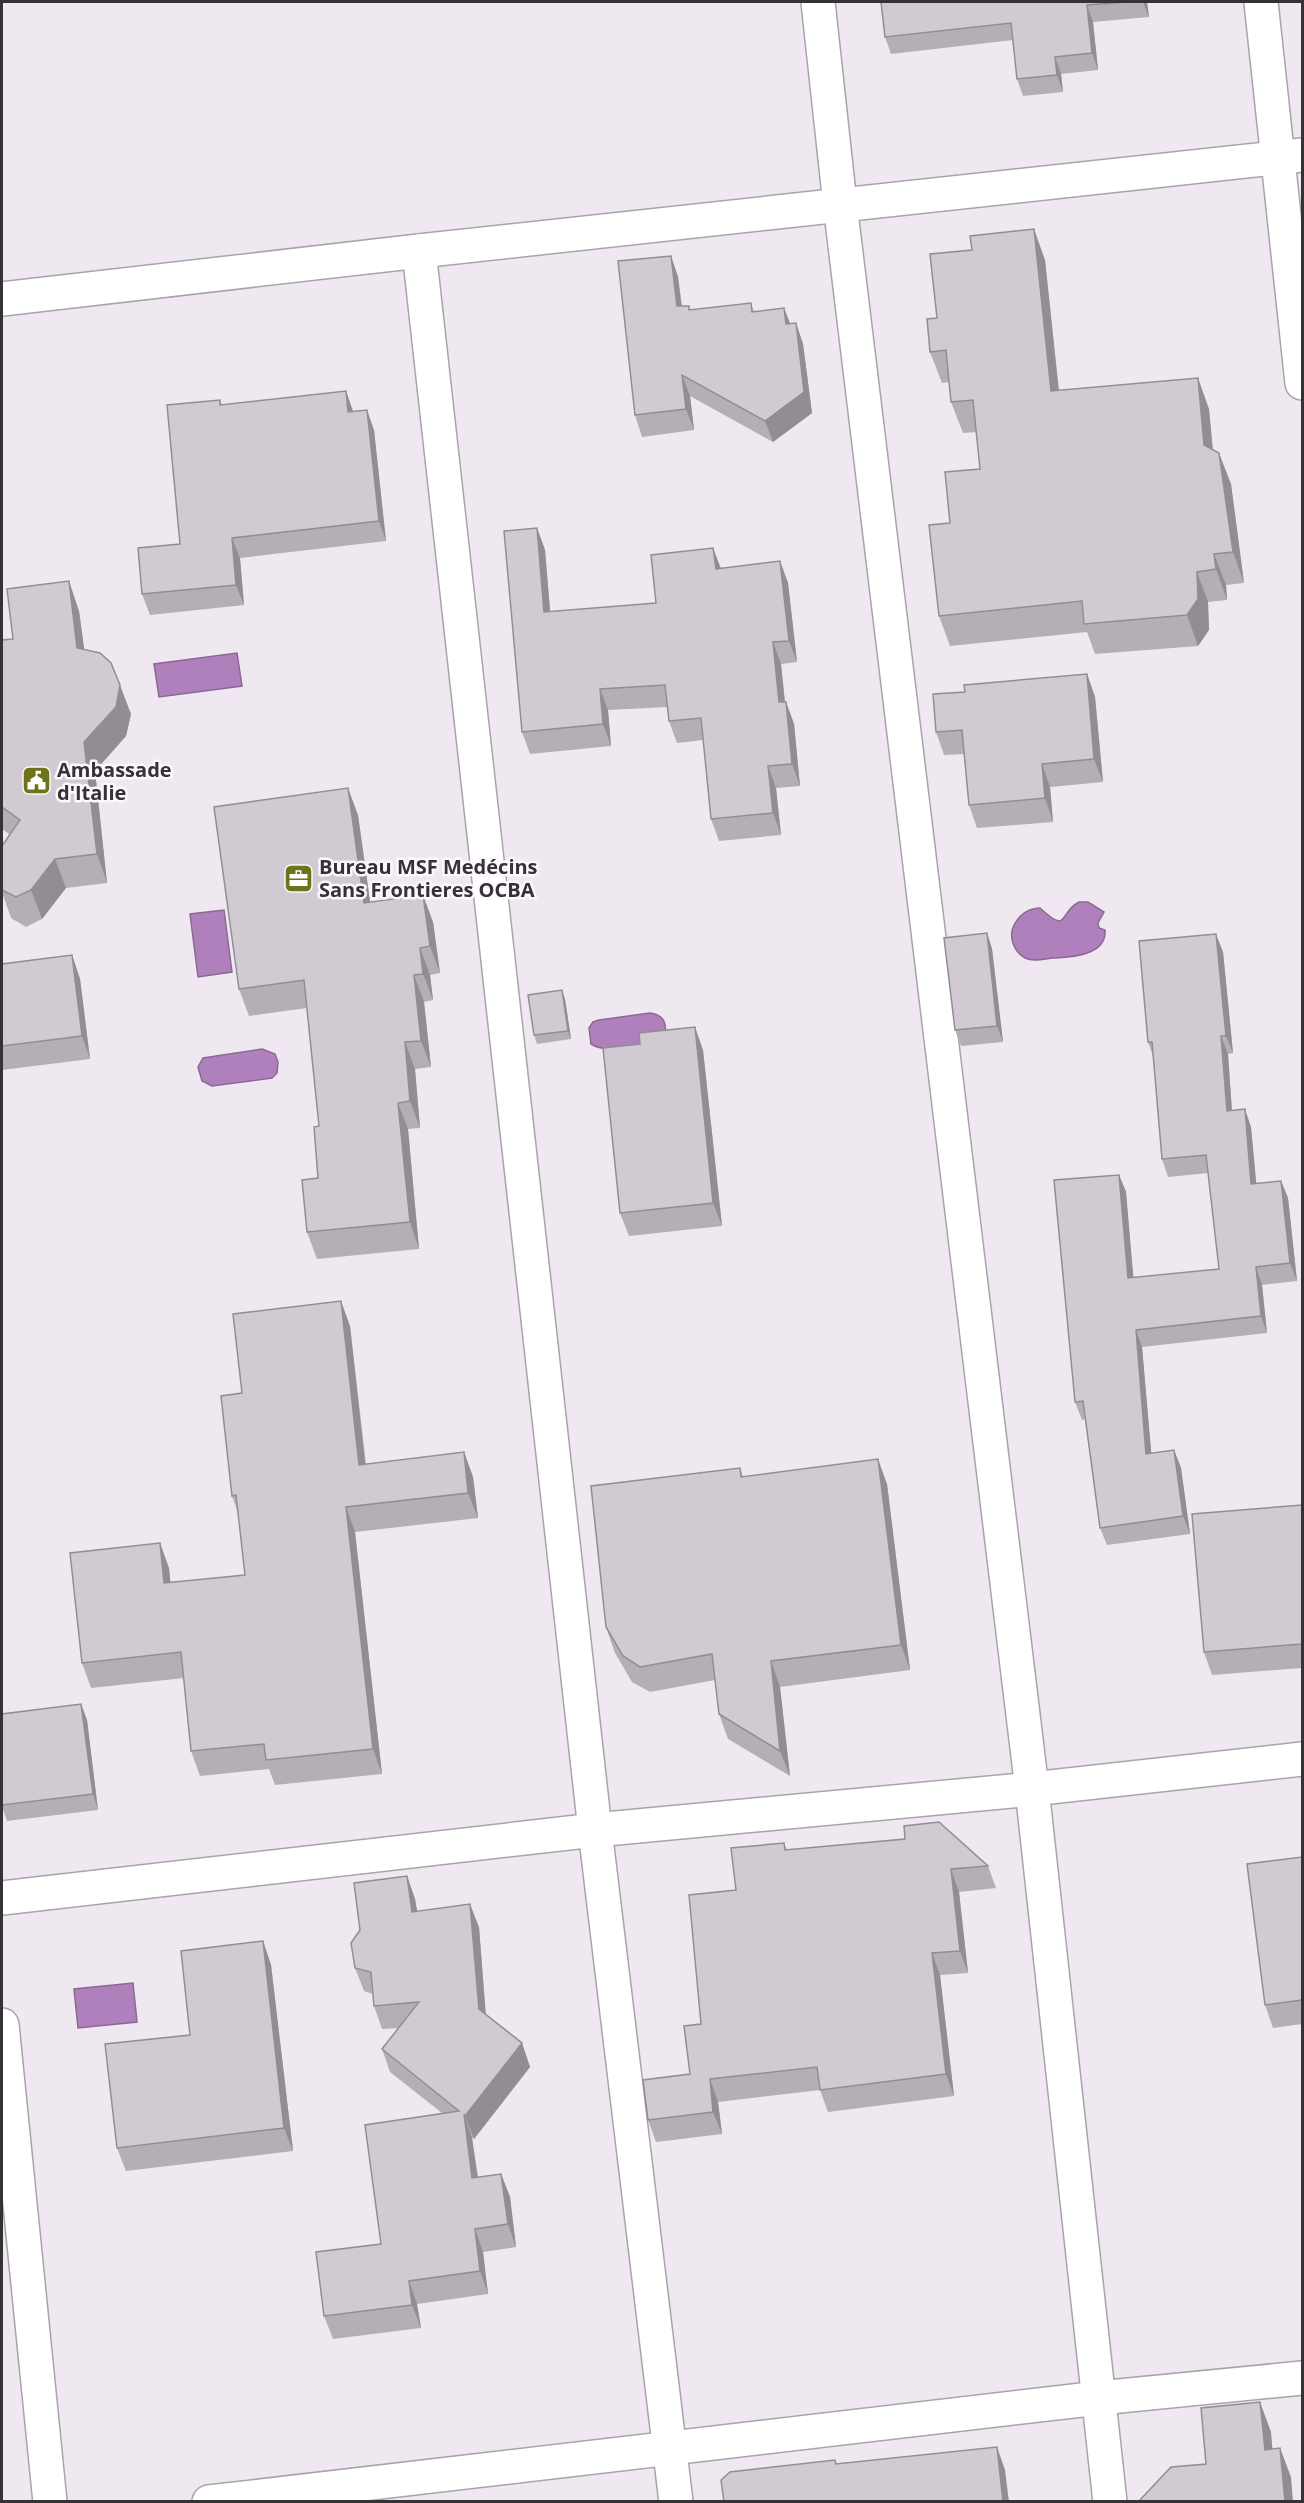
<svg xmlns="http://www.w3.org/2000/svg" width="1304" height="2503" viewBox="0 0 1304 2503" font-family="'Open Sans',sans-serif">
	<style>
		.water { fill: #b080bd; stroke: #8b6994; stroke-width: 1.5 }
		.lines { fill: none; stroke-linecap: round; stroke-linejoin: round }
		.minor-casing { stroke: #a9a3ab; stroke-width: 36 }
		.minor { stroke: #fff; stroke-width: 33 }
		.wall { fill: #b4aeb5 }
		.shaded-wall { fill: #928d94 }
		.building { fill: #d1cad3; stroke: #928d94; stroke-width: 1.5 }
		.labels { text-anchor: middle; stroke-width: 5; stroke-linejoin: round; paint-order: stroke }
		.poi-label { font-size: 20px; font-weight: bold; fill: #343235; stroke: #fcf6fe; text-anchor: start }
	</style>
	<rect width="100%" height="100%" fill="#efe8f1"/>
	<g class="water">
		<path d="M237 653 242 686 159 697 154 664Z"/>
		<path d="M1079 902H1088L1104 912 1098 923 1099 928 1105 930C1107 956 1070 957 1053 958 1044 959 1033 962 1025 958 1014 952 1008 937 1014 925 1020 914 1027 909 1040 908 1069 935 1058 913 1079 902Z"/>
		<path d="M224 910 232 972 198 977 190 914Z"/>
		<path d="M650 1013C664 1015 667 1023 665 1036 648 1045 608 1055 591 1044L589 1028 593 1022 599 1020Z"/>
		<path d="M262 1049 275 1054 278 1062 277 1073 272 1078 212 1086 202 1081 198 1067 203 1058Z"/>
		<path d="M133 1983 137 2022 78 2028 74 1989Z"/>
	</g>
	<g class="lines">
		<defs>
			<g id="minor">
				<path d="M818 2 840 204 1032 1789 1110 2502"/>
				<path d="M1261 2 1302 383"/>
				<path d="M419 251 595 1830 676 2502"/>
				<path d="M2 299 419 251 1302 155"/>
				<path d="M2 1898 595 1830 1032 1789 1302 1759"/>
				<path d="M2 2025 50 2502"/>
				<path d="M209 2502 1099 2398 1302 2378"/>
			</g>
		</defs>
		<use href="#minor" class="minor-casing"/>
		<use href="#minor" class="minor"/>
	</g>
	<g class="wall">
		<path d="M881 2H1147L1149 17 1093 22 1098 70 1061 74 1063 92 1023 96 1017 79 1013 40 891 54 885 37Z"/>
		<path d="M671 256 678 277 682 306H689L690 310 751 303 754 312 784 308 790 323H796L803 344 812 413 773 442 690 396 694 430 642 437 635 415Z"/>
		<path d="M1045 260 1059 390 1209 409 1213 450 1231 484 1244 583 1226 585 1227 600 1208 602 1209 630 1198 646 1095 654 1087 632 950 646 939 616 950 523 980 469 977 432 963 433 951 402 949 382 942 383 930 352 937 318Z"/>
		<path d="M220 400 222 405 353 411 374 430 386 541 240 558 244 605 150 615 142 594 180 544Z"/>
		<path d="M537 528 545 550 550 612 656 603 713 548 721 568 780 561 788 583 797 662 781 664 785 702H786L794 724 800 786 776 788 781 835 719 841 711 819 703 740 677 743 669 721 668 707 608 710 611 746 530 754 522 732Z"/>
		<path d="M79 611 84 649 131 714 126 736 95 771 107 883 66 888 42 919 26 927 11 918 2 892V846L9 834 2 829V640L13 639Z"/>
		<path d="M1087 674 1095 697 1103 782 1050 787 1053 822 977 828 969 805 964 754 944 755 936 732 965 692Z"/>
		<path d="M358 815 370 902 433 922 440 973 430 975 433 1000 424 1002 431 1067 415 1069 420 1128 408 1129 419 1249 317 1259 307 1232 318 1178 319 1126 307 1008 249 1016 239 989Z"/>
		<path d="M987 933 992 949 1003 1042 961 1046 955 1030Z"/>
		<path d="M1223 952 1233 1053 1228 1054 1232 1110 1251 1127 1256 1183 1281 1181 1288 1198 1297 1281 1262 1285 1267 1333 1142 1347 1151 1454 1174 1450 1181 1468 1190 1534 1107 1545 1100 1528 1085 1419 1082 1420 1075 1402 1119 1175 1126 1192 1133 1278 1219 1269 1208 1173 1168 1177 1162 1159 1153 1056 1148 1042Z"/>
		<path d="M72 955 80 979 90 1059 2 1070V964Z"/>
		<path d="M565 999 571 1039 537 1044 534 1035Z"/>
		<path d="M640 1044 703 1050 722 1226 629 1236 620 1213Z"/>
		<path d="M350 1326 366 1464 464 1452 473 1477 478 1518 355 1532 382 1774 275 1785 269 1769 200 1776 191 1751 184 1678 91 1688 82 1663 169 1568 170 1583 245 1575 239 1515 232 1496 242 1393Z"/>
		<path d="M740 1468 743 1476 887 1484 910 1670 780 1687 790 1776 728 1739 719 1714 715 1680 650 1692 632 1682 615 1653 606 1627Z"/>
		<path d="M1302 1505V1668L1212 1675 1204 1652Z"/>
		<path d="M81 1704 87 1720 98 1810 7 1821 2 1807V1714Z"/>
		<path d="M784 1843 787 1850 988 1866 996 1888 959 1892 968 1973 940 1975 954 2096 828 2112 820 2090 718 2102 722 2134 656 2142 648 2120 690 2074 701 2024 736 1890Z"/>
		<path d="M1302 1857V2024L1273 2028 1265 2005Z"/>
		<path d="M407 1876 415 1899 417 1911 479 1927 486 2015 522 2043 530 2067 474 2139 472 2138 478 2177 501 2174 510 2197 516 2247 483 2252 488 2294 417 2304 421 2328 333 2339 324 2316 381 2244 442 2113 390 2072 382 2049 399 2028 382 2029 374 2006 373 1994 364 1991 355 1968Z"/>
		<path d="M263 1941 271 1965 293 2151 126 2171 117 2148 190 2035Z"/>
	</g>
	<g class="shaded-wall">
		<path d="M1143 2H1147L1149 17Z"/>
		<path d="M1087 5 1093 22 1098 70 1092 53Z"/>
		<path d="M1055 57 1061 74 1063 92 1057 75Z"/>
		<path d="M1034 229 1045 260 1062 422 1051 391Z"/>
		<path d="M671 256 678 277 684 327 677 306Z"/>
		<path d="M784 308 792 329 786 324Z"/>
		<path d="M796 323 803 344 812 413 773 442 765 421Z"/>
		<path d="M682 375 690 396 694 430 686 409Z"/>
		<path d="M1198 378 1209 409 1215 476 1204 445Z"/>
		<path d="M346 391 353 411 348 412Z"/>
		<path d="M367 410 374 430 386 541 379 521Z"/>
		<path d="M1219 453 1231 484 1244 583 1233 552Z"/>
		<path d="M537 528 545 550 552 634 544 612Z"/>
		<path d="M232 538 240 558 244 605 236 585Z"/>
		<path d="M713 548 721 570 716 569Z"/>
		<path d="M1214 554 1226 585 1227 600 1216 569Z"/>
		<path d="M780 561 788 583 797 662 789 641Z"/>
		<path d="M1197 572 1208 602 1209 630 1198 646 1187 615Z"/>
		<path d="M69 581 79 611 88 677 77 648Z"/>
		<path d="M773 642 781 664 787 724 779 702Z"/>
		<path d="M1087 674 1095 697 1103 782 1094 759Z"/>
		<path d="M120 685 131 714 126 736 95 771 107 883 97 854 84 742Z"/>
		<path d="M600 689 608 710 611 746 603 724Z"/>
		<path d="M786 702 794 724 800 786 792 764Z"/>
		<path d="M1042 764 1050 787 1053 822 1045 798Z"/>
		<path d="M768 766 776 788 781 835 773 813Z"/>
		<path d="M348 788 358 815 374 930 364 903Z"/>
		<path d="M55 859 66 888 42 919 31 890Z"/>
		<path d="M423 895 433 922 440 973 430 946Z"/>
		<path d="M987 933 992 949 1003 1042 997 1026Z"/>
		<path d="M1216 934 1223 952 1233 1053 1226 1036Z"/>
		<path d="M420 948 430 975 433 1000 423 974Z"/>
		<path d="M72 955 80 979 90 1059 82 1036Z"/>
		<path d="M414 975 424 1002 431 1067 421 1041Z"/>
		<path d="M562 990 565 999 571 1039 568 1031Z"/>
		<path d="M695 1027 703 1050 722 1226 713 1203Z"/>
		<path d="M1221 1036 1228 1054 1233 1128 1227 1111Z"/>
		<path d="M405 1042 415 1069 420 1128 410 1101Z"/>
		<path d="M398 1103 408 1129 419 1249 410 1222Z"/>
		<path d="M1245 1109 1251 1127 1258 1202 1251 1184Z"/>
		<path d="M1119 1175 1126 1192 1135 1296 1128 1278Z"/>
		<path d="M1281 1181 1288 1198 1297 1281 1290 1263Z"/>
		<path d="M1256 1267 1262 1285 1267 1333 1261 1316Z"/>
		<path d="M341 1301 350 1326 368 1490 359 1465Z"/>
		<path d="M1136 1330 1142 1347 1153 1472 1146 1454Z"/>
		<path d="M1174 1450 1181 1468 1190 1534 1183 1516Z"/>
		<path d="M464 1452 473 1477 478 1518 468 1493Z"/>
		<path d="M878 1459 887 1484 910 1670 901 1645Z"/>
		<path d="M346 1507 355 1532 382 1774 373 1749Z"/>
		<path d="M160 1543 169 1568 173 1608 164 1583Z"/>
		<path d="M771 1661 780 1687 790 1776 780 1751Z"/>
		<path d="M81 1704 87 1720 98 1810 93 1794Z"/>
		<path d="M951 1869 959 1892 968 1973 960 1951Z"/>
		<path d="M407 1876 415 1899 421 1935 412 1912Z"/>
		<path d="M470 1904 479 1927 487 2032 479 2009Z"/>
		<path d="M263 1941 271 1965 293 2151 284 2128Z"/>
		<path d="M932 1953 940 1975 954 2096 946 2074Z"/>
		<path d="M522 2043 530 2067 474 2139 465 2116Z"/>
		<path d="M710 2079 718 2102 722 2134 713 2112Z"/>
		<path d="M464 2114 472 2138 481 2201 472 2178Z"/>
		<path d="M501 2174 510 2197 516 2247 508 2224Z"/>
		<path d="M475 2229 483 2252 488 2294 480 2271Z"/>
		<path d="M409 2281 417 2304 421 2328 412 2305Z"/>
		<path d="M1260 2402 1271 2432 1275 2479 1265 2450Z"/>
		<path d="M997 2447 1005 2470 1009 2502H1003Z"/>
		<path d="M1280 2448 1291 2477 1293 2502H1285Z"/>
	</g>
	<g class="building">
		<path d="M881 2H1127L1087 5 1092 53 1055 57 1057 75 1017 79 1011 23 885 37Z"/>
		<path d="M1034 229 1051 391 1198 378 1204 445 1219 453 1233 552 1214 554 1216 569 1197 572 1198 599 1187 615 1084 624 1082 601 939 616 929 525 950 523 945 472 980 469 973 400 951 402 946 350 930 352 927 319 937 318 930 254 972 250 970 236Z"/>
		<path d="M671 256 677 306H689V310L751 303 752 312 784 308 786 324 796 323 804 392 765 421 682 375 686 409 635 415 618 261Z"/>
		<path d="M346 391 348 412 367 410 379 521 232 538 236 585 142 594 138 548 180 544 167 405 220 400V405Z"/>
		<path d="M537 528 544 612 656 603 651 555 713 548 716 569 780 561 789 641 773 642 779 702H786L792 764 768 766 773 813 711 819 701 718 669 721 665 685 600 689 603 724 522 732 504 531Z"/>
		<path d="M69 581 77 648 100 653 111 663 120 685 116 707 84 742 97 854 55 859 31 890 16 897 2 890V846L20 820 2 807V640L13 639 7 589Z"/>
		<path d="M1087 674 1094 759 1042 764 1045 798 969 805 962 730 936 732 933 694 965 692 964 685Z"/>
		<path d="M348 788 364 903 423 895 430 946 420 948 423 974 414 975 421 1041 405 1042 410 1101 398 1103 410 1222 307 1232 302 1180 318 1178 314 1127 319 1126 304 980 239 989 214 807Z"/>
		<path d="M987 933 997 1026 955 1030 944 938Z"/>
		<path d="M1216 934 1226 1036H1221L1227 1111 1245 1109 1251 1184 1281 1181 1290 1263 1256 1267 1261 1316 1136 1330 1146 1454 1174 1450 1183 1516 1100 1528 1083 1401 1075 1402 1054 1180 1119 1175 1128 1278 1219 1269 1206 1155 1162 1159 1152 1042H1148L1139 941Z"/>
		<path d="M72 955 82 1036 2 1046V964Z"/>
		<path d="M562 990 568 1031 534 1035 528 995Z"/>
		<path d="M695 1027 713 1203 620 1213 603 1048 640 1044 639 1033Z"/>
		<path d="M341 1301 359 1465 464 1452 468 1493 346 1507 373 1749 266 1760 264 1744 191 1751 181 1652 82 1663 70 1553 160 1543 164 1583 245 1575 236 1495 232 1496 221 1396 242 1393 233 1314Z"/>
		<path d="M878 1459 901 1645 771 1661 780 1751 719 1714 712 1654 640 1667 623 1656 606 1627 591 1486 740 1468 741 1477Z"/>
		<path d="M1302 1505V1644L1204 1652 1192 1514Z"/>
		<path d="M81 1704 93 1794 2 1805V1714Z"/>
		<path d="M939 1822 988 1866 951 1869 960 1951 932 1953 946 2074 820 2090 817 2067 710 2079 713 2112 648 2120 643 2080 690 2074 684 2026 701 2024 689 1895 736 1890 731 1848 784 1843 785 1850 905 1839 904 1826Z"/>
		<path d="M1302 1857V2000L1265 2005 1247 1864Z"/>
		<path d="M407 1876 412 1912 470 1904 479 2009 522 2043 465 2116 464 2114 472 2178 501 2174 508 2224 475 2229 480 2271 409 2281 412 2305 324 2316 316 2252 381 2244 365 2125 459 2111 382 2049 419 2002 374 2006 371 1972 355 1968 351 1943 360 1930 354 1883Z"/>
		<path d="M263 1941 284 2128 117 2148 105 2044 190 2035 181 1951Z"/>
		<path d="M1260 2402 1265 2450 1280 2448 1285 2502H1138L1171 2467 1206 2464 1201 2408Z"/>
		<path d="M997 2447 1003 2502H724L721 2480 730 2472 835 2460 836 2464Z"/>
	</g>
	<defs>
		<symbol id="civic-square" viewBox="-11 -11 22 22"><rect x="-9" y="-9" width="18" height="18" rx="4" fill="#6e7219" stroke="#fcf6fe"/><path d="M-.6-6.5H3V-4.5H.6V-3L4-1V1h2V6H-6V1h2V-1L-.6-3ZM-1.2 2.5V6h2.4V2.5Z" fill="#fff"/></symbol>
		<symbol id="office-square" viewBox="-11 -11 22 22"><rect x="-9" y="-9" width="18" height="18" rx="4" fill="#6e7219" stroke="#fcf6fe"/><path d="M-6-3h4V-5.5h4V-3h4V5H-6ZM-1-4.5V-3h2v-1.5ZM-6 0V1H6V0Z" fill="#fff"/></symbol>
	</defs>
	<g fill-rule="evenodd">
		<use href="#civic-square" x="20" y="764" width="33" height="33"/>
		<use href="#office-square" x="282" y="862" width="33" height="33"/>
	</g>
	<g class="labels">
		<g class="poi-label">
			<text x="57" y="777">Ambassade<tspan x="57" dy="23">d'Italie</tspan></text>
			<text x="319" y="874">Bureau MSF Medécins<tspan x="319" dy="23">Sans Frontieres OCBA</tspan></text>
		</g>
	</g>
	<rect width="1304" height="2503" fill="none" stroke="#343235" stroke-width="6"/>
</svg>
